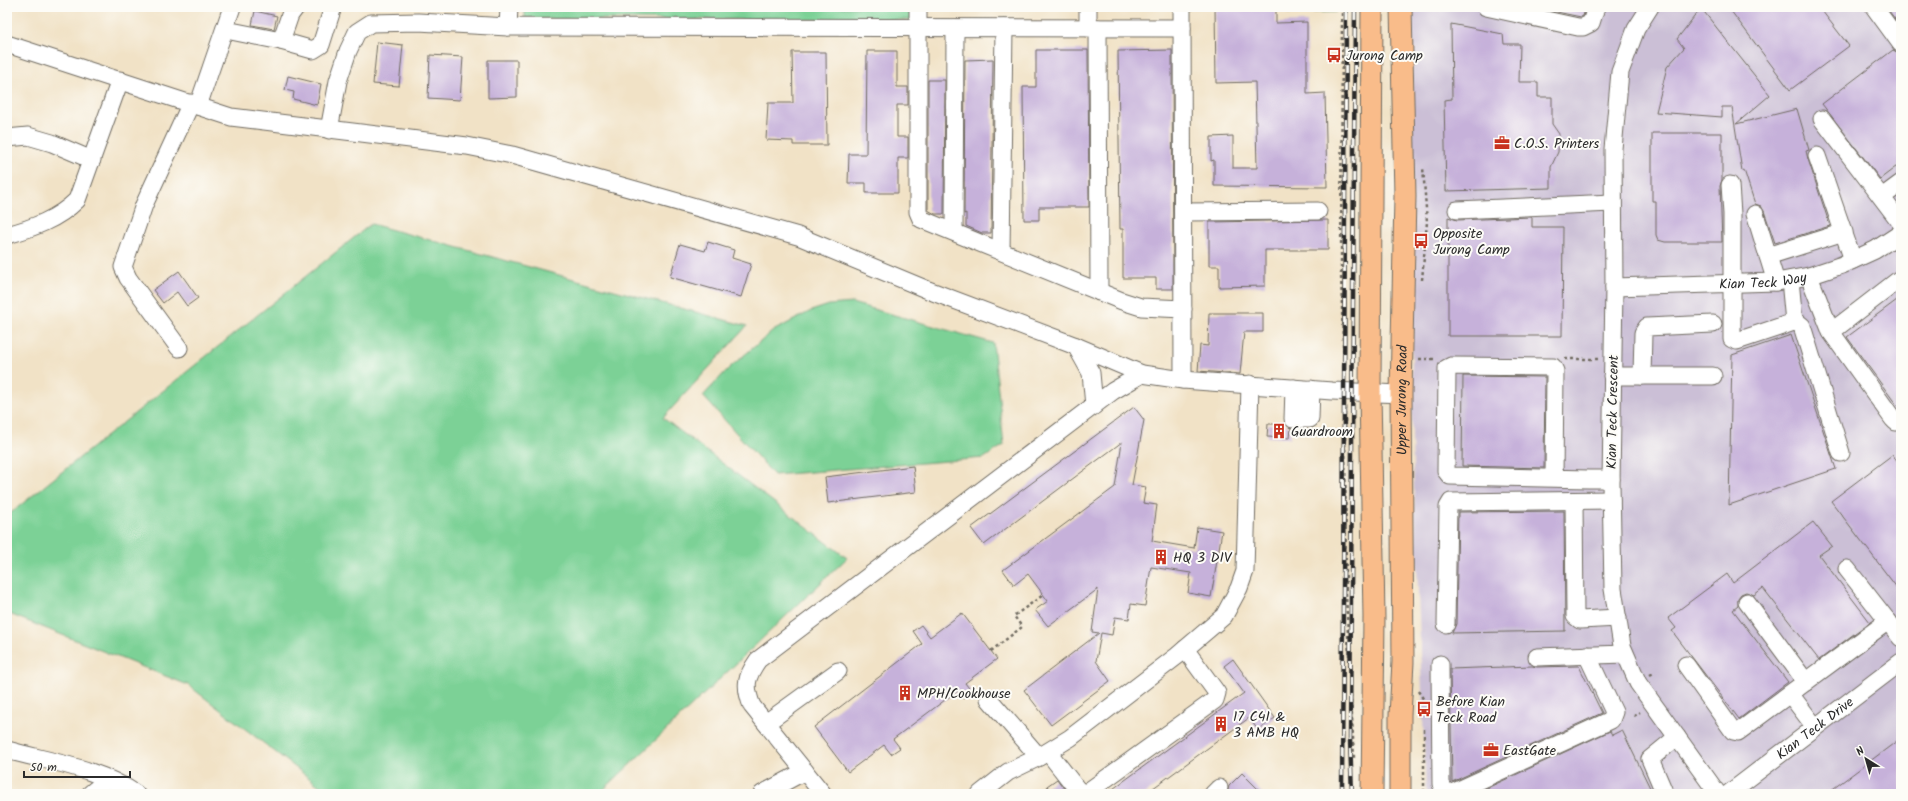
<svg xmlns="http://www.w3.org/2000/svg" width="1908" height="801" viewBox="0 0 1908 801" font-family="Kalam,sans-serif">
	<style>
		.industrial { fill: #cbbfd6 }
		.green { fill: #7bd196; stroke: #537e60 }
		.building { fill: #c6b1da }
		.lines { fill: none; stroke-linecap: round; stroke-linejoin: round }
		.minor-casing { stroke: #706b61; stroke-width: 19 }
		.major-casing { stroke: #706b61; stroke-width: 23 }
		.path { stroke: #706b61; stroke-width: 2.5; stroke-dasharray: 3 3; stroke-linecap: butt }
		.minor { stroke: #fff; stroke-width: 17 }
		.major { stroke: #f9bc8a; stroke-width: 21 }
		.rail-casing { stroke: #2b2b2b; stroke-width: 4.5 }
		.rail { stroke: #fdfcf7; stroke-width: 3; stroke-dasharray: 9; stroke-linecap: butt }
		.labels { text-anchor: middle; stroke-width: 4; stroke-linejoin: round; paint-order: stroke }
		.poi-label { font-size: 14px; fill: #2b2b2b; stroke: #fdfcf7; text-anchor: start }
		.street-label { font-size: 14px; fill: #2b2b2b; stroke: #fdfcf7 }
	</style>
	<rect width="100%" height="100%" fill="#fdfcf7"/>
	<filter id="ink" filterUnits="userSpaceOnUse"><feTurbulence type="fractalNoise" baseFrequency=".025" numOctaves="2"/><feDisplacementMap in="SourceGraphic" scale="8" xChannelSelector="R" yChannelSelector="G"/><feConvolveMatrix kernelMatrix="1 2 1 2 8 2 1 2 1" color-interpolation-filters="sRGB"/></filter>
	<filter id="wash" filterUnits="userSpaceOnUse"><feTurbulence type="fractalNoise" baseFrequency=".012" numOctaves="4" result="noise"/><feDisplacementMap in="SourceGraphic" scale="16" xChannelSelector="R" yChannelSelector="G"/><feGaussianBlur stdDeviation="0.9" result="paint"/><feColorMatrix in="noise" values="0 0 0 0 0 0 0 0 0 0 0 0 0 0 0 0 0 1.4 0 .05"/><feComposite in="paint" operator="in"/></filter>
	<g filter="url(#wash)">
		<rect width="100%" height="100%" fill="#f1e2c6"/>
		<path class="industrial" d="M1412 7H1901V794H1426L1412 438Z"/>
		<g class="green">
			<path d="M525 7H912V20L525 19Z"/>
			<path d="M1287 7H1336V12L1287 13Z"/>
			<path d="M371 224 747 326 663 418 847 558 599 794H330L188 685 7 613V516Z"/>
			<path d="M852 303 993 343 1004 445 984 458 774 475 703 396 729 368 773 331 811 311 829 305Z"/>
		</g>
		<g id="blocks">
			<g class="building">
				<path d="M1215 7H1276V23L1307 22V94L1325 93 1327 187 1214 186V160L1211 161V137L1233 136V168H1257L1255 82 1216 83Z"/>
				<path d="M1533 7H1586L1583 16 1581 17Z"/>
				<path d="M1728 7H1819L1849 46 1790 90Z"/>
				<path d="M1886 7H1901V27Z"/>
				<path d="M1701 8 1770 95 1736 124 1797 109 1809 150 1806 151 1808 159 1830 226 1775 243 1764 211 1761 206 1755 204 1744 170 1742 171 1732 107H1722V117L1656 112 1667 67 1684 48 1677 39Z"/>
				<path d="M255 11 277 16 274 29 252 25Z"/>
				<path d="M1451 24 1503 34 1504 44H1520L1519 82H1538V97H1552V124L1559 134 1558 152 1551 167V188L1446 191 1444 100 1452 99Z"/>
				<path d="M377 42 403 45 399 86 373 84Z"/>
				<path d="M1036 50H1088L1089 207H1039V220H1024L1023 87H1036Z"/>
				<path d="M1172 50 1173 289H1156V278H1123V229H1120L1118 51Z"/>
				<path d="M1893 50 1901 54V163L1880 179 1822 104Z"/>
				<path d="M867 51H897V87H908V105H897V137H908V158H898V193H866V183H848L849 154H866Z"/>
				<path d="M792 52H826L827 145H793V141L766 140 768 103H793Z"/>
				<path d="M430 55 463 57 460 100 428 98Z"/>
				<path d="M993 59 991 233H982L966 226V213L964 214 965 60Z"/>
				<path d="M488 60H517V97L488 98Z"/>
				<path d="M288 76 321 84 317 105 293 99 294 92 285 90Z"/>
				<path d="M928 80H945L944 214H935L928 210Z"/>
				<path d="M1652 133H1722V180L1720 186 1722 242H1665L1658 240 1656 235V201H1652Z"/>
				<path d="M1448 217 1457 220 1532 217V227H1563L1562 336H1448Z"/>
				<path d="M1328 220V250H1265V286L1219 287V266H1209V222Z"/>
				<path d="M708 242 734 250 732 258 751 264 741 297 670 277 680 244 705 251Z"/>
				<path d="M179 271 198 298 187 306 177 292 163 303 153 290Z"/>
				<path d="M1901 297V411L1847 337Z"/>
				<path d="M1209 313H1263V332H1244L1240 374 1198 371 1200 345 1208 346Z"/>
				<path d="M1791 335 1836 469 1729 505 1732 355Z"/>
				<path d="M1463 376 1545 377 1544 468 1462 466Z"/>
				<path d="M1134 407 1144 420 1132 485 1146 487 1143 503 1157 505 1152 541 1194 548 1197 527 1222 531 1211 597 1188 593 1191 573 1151 567 1145 606 1131 604 1129 619 1115 617 1112 635 1101 633 1096 661 1110 681 1051 725 1024 690 1099 633 1092 632 1098 589 1048 626 1035 610 1048 601 1028 574 1014 585 1003 570 1115 487 1122 442 984 545 971 528Z"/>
				<path d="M1268 424H1285L1291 428 1290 438 1267 437Z"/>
				<path d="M1892 455 1901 467V593L1831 501Z"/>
				<path d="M913 466 916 492 828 503 825 477Z"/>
				<path d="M1564 511 1565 631 1452 633 1456 624 1458 512Z"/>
				<path d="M1813 522 1832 546 1819 555 1870 622 1819 660 1763 588 1754 595 1746 592 1741 594 1738 598V606L1733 610 1788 682 1739 719 1672 631 1676 628 1668 618 1727 574 1733 583Z"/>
				<path d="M962 613 997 659 965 683 972 692 963 699 957 691 893 739 900 748 891 754 884 745 848 772 814 727 922 644 913 631 921 625 930 637Z"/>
				<path d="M1233 659 1275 718 1258 730 1249 718 1145 794H1106L1244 693 1224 666Z"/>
				<path d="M1532 666 1537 667 1579 666 1602 713 1452 782 1450 669Z"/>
				<path d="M1622 730 1653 794H1474L1610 731 1612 735Z"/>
				<path d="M1901 738V794H1826Z"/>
				<path d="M1242 773 1263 794H1227L1229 786Z"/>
				<path d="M1057 779 1068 794H1053L1047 786Z"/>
			</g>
		</g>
	</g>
	<g filter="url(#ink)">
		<use href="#blocks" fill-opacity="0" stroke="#706b61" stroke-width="1"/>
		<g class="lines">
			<defs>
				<g id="minor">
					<path d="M918 7V212L921 219 1122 301 1141 307 1183 309"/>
					<path d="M1088 7V28"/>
					<path d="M1182 7 1183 380"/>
					<path d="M1486 7 1578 27H1583L1591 23 1596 7"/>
					<path d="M1650 7 1636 29 1620 72 1613 149 1614 287 1611 483 1613 589 1622 646 1638 683 1718 794"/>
					<path d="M1874 7 1901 44"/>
					<path d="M508 27 509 7"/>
					<path d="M1098 28 1099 292"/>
					<path d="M226 30 281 41 313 50 321 45 333 7"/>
					<path d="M281 41 290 15 296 7"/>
					<path d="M7 44 231 117 467 146 512 155 798 236 928 290 1076 346 1142 374 1183 380 1332 391 1401 394"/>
					<path d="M198 106 232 7"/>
					<path d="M1822 119 1901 223"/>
					<path d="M329 130 338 81 348 51 357 32 371 23 418 22 508 27 1182 28"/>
					<path d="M7 138 28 136 52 143 92 160"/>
					<path d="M1817 156 1853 260"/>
					<path d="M1730 185 1732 214V339L1737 341 1794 322H1797L1802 326 1841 453"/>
					<path d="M1882 197 1901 183"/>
					<path d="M1457 210 1612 203"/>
					<path d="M1183 212 1318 211"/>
					<path d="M1755 214 1776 282"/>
					<path d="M954 231 955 28"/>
					<path d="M7 235C33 228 58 219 77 200L120 80"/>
					<path d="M1001 251 1004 28"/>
					<path d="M1768 256 1844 232"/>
					<path d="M1809 276 1831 332"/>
					<path d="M1901 278 1831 332 1893 419 1896 422 1901 421"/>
					<path d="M1790 280 1794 322"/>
					<path id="s1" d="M1614 287 1776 282 1809 276 1842 265 1875 250 1901 233"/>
					<path d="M1076 346 1091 373 1094 406"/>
					<path d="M179 348 128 278 123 267 144 205 191 103"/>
					<path d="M1612 376H1713"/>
					<path d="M1642 376 1643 333 1647 327 1713 324"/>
					<path d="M1294 388 1293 419H1310L1311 389"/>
					<path d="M1554 478 1555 371 1553 367 1451 366 1447 368 1446 471 1450 476 1589 479H1611"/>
					<path d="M1574 501 1575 616 1580 620 1618 618"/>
					<path d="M1847 569 1901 638"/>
					<path d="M1747 602 1806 682"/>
					<path d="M1446 624 1448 507 1451 502 1611 500"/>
					<path d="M1537 657 1625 654"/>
					<path d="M1440 664 1441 784 1445 791 1450 794 1611 720 1614 712 1587 655"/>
					<path d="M1686 665 1733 731 1738 732 1888 621"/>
					<path d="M1790 694 1815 727"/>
					<path d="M989 699 1039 757"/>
					<path d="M766 723 838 671"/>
					<path d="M7 750C50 762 99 768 136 794"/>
					<path d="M1048 752 1077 789 1082 793H1086L1215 700 1217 693 1185 649"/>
					<path d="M90 794 108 779"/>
					<path d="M762 794 805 771"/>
					<path d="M823 794 752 706C744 686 746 677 758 660L1113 391 1142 374"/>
					<path d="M980 794 1008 772 1039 757 1070 738 1177 656 1224 616 1239 588 1245 571 1250 384"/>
					<path d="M1213 794 1219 788"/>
					<path d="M1665 794 1650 759 1677 737"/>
					<path id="s2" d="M1728 794 1901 662"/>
				</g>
				<g id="major">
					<path d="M1372 7 1370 392 1374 617 1372 794"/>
					<path id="s3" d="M1400 794V715L1403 662 1401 394 1405 196 1401 7"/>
				</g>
			</defs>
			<use href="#minor" class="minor-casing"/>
			<use href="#major" class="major-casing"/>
			<g class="path">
				<path d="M1342 7 1341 273 1344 378"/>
				<path d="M1422 280 1427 222 1423 167"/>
				<path d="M1419 359H1436"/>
				<path d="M1565 359H1598"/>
				<path d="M1345 407 1346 594 1354 758"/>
				<path d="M991 651 1022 627 1014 616 1043 595"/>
				<path d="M1650 675 1655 672"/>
				<path d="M1418 691 1424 700"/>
				<path d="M1634 716 1640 712"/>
				<path d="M1424 729V794"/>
			</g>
			<use href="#minor" class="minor"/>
			<use href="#major" class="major"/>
			<defs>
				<g id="rail">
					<path d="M1342 794 1346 7"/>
					<path d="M1352 794 1350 740 1355 7"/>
				</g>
			</defs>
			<use href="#rail" class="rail-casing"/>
			<use href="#rail" class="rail"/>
		</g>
	</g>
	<defs>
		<symbol id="bus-bare" viewBox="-9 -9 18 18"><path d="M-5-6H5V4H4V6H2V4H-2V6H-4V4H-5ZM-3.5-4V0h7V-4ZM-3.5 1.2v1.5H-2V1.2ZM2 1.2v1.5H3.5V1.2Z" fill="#c8321e" stroke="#fdfcf7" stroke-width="2.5" paint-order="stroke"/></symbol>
		<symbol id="office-bare" viewBox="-9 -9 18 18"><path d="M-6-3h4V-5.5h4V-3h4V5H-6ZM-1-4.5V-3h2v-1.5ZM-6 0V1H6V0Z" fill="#c8321e" stroke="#fdfcf7" stroke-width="2.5" paint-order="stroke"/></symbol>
		<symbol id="building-bare" viewBox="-9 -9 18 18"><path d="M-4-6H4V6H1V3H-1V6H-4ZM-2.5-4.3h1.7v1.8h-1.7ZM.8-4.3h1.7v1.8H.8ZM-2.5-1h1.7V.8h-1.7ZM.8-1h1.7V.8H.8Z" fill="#c8321e" stroke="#fdfcf7" stroke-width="2.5" paint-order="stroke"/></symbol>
	</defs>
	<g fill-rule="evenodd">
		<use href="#bus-bare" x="1323" y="44" width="22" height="22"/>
		<use href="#office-bare" x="1491" y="132" width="22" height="22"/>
		<use href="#bus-bare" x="1410" y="230" width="22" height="22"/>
		<use href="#building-bare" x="1268" y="420" width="22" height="22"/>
		<use href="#building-bare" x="1150" y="546" width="22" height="22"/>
		<use href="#building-bare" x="894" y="682" width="22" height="22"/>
		<use href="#bus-bare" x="1413" y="698" width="22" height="22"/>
		<use href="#building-bare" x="1210" y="713" width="22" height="22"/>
		<use href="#office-bare" x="1480" y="739" width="22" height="22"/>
	</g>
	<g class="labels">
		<g class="poi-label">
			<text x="1346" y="60">Jurong Camp</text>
			<text x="1514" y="148">C.O.S. Printers</text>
			<text x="1433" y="238">Opposite<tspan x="1433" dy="16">Jurong Camp</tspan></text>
			<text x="1291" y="436">Guardroom</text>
			<text x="1173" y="562">HQ 3 DIV</text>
			<text x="917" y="698">MPH/Cookhouse</text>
			<text x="1436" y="706">Before Kian<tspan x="1436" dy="16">Teck Road</tspan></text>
			<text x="1233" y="721">17 C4I &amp;<tspan x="1233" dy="16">3 AMB HQ</tspan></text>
			<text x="1503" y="755">EastGate</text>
		</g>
		<g class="street-label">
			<text dy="5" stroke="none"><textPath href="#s1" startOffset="149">Kian Teck Way</textPath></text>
			<text dy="5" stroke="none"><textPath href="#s3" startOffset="394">Upper Jurong Road</textPath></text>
			<text transform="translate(1612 412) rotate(-89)" y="5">Kian Teck Crescent</text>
			<text dy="5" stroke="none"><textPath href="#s2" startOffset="109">Kian Teck Drive</textPath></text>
		</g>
	</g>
	<rect width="1908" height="801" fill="none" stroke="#fdfcf7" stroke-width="24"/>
	<g transform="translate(1866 759) rotate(323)" stroke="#fdfcf7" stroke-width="3" paint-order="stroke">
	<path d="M0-3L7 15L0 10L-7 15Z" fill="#2b2b2b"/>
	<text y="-6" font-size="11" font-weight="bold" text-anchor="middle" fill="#2b2b2b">N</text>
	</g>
	<path d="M24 771v6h106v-6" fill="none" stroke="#2b2b2b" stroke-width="2"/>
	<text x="30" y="771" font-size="12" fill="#2b2b2b" stroke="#fdfcf7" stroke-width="3" paint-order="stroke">50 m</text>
</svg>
